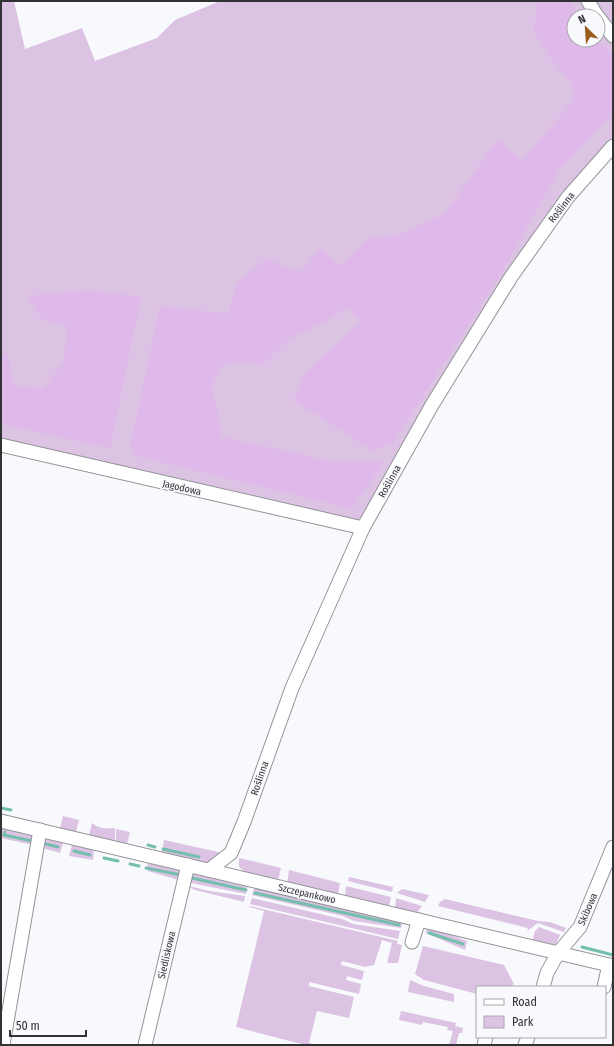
<svg xmlns="http://www.w3.org/2000/svg" width="614" height="1046" viewBox="0 0 614 1046" font-family="'Fira Sans Condensed',sans-serif">
	<style>
		.green { fill: #dcc2e3 }
		.forest { fill: #deb9e9 }
		.lines { fill: none; stroke-linecap: round; stroke-linejoin: round }
		.stream { stroke: #74beae; stroke-width: 3 }
		.minor-casing { stroke: #929497; stroke-width: 15 }
		.minor { stroke: #fff; stroke-width: 13 }
		.labels { text-anchor: middle; stroke-width: 3.5; stroke-linejoin: round; paint-order: stroke }
		.street-label { font-size: 10px; fill: #313233; stroke: #f7f9fc }
	</style>
	<rect width="100%" height="100%" fill="#f7f9fc"/>
	<g class="green">
		<path d="M1 1H14L25 49 82 28 95 61 157 38 175 20 220 1H583L592 16H574V40H598V23L613 41V139L564 196 364 518 351 522 1 440Z"/>
		<path d="M592 1H613V29Z"/>
		<path d="M63 816 79 820 76 832 74 833 61 830 60 828Z"/>
		<path d="M92 823C100 829 105 829 115 828V843L90 837 89 835Z"/>
		<path d="M1 826 32 835 33 845 1 838Z"/>
		<path d="M116 829 130 832 127 844 125 845 116 843Z"/>
		<path d="M48 838 62 841 63 843 60 853 42 848 44 841Z"/>
		<path d="M164 840 223 853 213 861 206 863 163 854 162 852Z"/>
		<path d="M74 843 94 848 93 860 69 856 72 845Z"/>
		<path d="M239 858 281 868 278 880 276 881 247 874 239 867Z"/>
		<path d="M152 862C167 865 181 863 182 881L148 871 147 865Z"/>
		<path d="M289 870 340 883 338 894 336 895 287 884Z"/>
		<path d="M195 872 247 887 246 894 186 882 192 873Z"/>
		<path d="M349 877 393 887 392 892 348 881Z"/>
		<path d="M185 885 209 891 245 896 244 902 195 890Z"/>
		<path d="M257 886 399 920 402 924 401 928 354 921 343 916 252 895 254 889Z"/>
		<path d="M346 886 391 897 389 906 387 907 345 897Z"/>
		<path d="M402 889 429 895 425 902 397 893Z"/>
		<path d="M252 898 342 919 353 924 400 931 398 939 250 904Z"/>
		<path d="M396 898 422 906 416 914 395 909Z"/>
		<path d="M445 899 538 921 550 922 566 928 564 932 538 923 527 931 528 928 438 906 440 902Z"/>
		<path d="M250 906 398 941 397 944 402 945 398 963H387L392 943 382 940 374 965 365 967 342 961 341 965 364 971 362 980 347 976 346 980 361 984 359 994 309 982V986L354 997 349 1018 317 1011 309 1043 317 1045H305L236 1027 264 911 249 907Z"/>
		<path d="M539 927 560 935 556 944 545 945 532 942 535 931Z"/>
		<path d="M432 928 467 941 465 950 426 933V930Z"/>
		<path d="M423 946 504 965 514 984 511 987H477V994L424 980 415 974Z"/>
		<path d="M410 980 424 986 454 994V1002L408 992Z"/>
		<path d="M401 1011 456 1023 455 1026 463 1028 462 1033H459L456 1045H449L453 1031 447 1030 448 1027 423 1022 422 1025 399 1020Z"/>
	</g>
	<g class="forest">
		<path d="M538 1H571L579 16H574V40H596L613 55V114L561 167 502 272 393 443 372 451 294 400 305 373 362 321 346 308 323 323 290 338 261 366 248 362 223 364 212 385 222 437 335 462 385 461 352 509 136 456 130 447 160 306 229 314 236 284 266 259 300 272 321 249 340 266 370 237 398 236 445 213 498 140 522 161 573 101V84L548 55 534 32Z"/>
		<path d="M89 290 141 297 110 448 1 424V353L7 354 14 386 43 388 64 362 67 325 43 320 27 296Z"/>
	</g>
	<g class="lines">
		<g class="stream">
			<path d="M1 808 11 810"/>
			<path d="M5 832 4 835 32 841"/>
			<path d="M46 844 58 847"/>
			<path d="M148 845 155 847"/>
			<path d="M163 849 199 857"/>
			<path d="M74 851 90 855"/>
			<path d="M104 858 118 861"/>
			<path d="M130 864 139 866"/>
			<path d="M146 868 181 875"/>
			<path d="M192 878 246 890"/>
			<path d="M255 893 399 925"/>
			<path d="M429 933 463 944"/>
			<path d="M582 947 613 955"/>
		</g>
		<defs>
			<g id="minor">
				<path d="M588 1 597 16"/>
				<path d="M598 17 613 36"/>
				<path d="M1 445 363 528"/>
				<path d="M1 821 613 966"/>
				<path d="M209 870 231 853 244 822 292 688 363 528 432 405 511 277 568 197 613 146"/>
				<path d="M412 942 419 920"/>
				<path d="M543 987 547 973 558 953 580 927 613 847"/>
				<path d="M604 987 609 965"/>
				<path d="M3 1045 40 830"/>
				<path d="M145 1045 188 865"/>
				<path d="M484 1045 486 1037"/>
				<path d="M525 1045 528 1037"/>
			</g>
		</defs>
		<use href="#minor" class="minor-casing"/>
		<use href="#minor" class="minor"/>
	</g>
	<g class="labels">
		<g class="street-label">
			<text transform="translate(561 207) rotate(-52)" y="4">Roślinna</text>
			<text transform="translate(389 481) rotate(-61)" y="4">Roślinna</text>
			<text transform="translate(182 487) rotate(13)" y="4">Jagodowa</text>
			<text transform="translate(259 778) rotate(-71)" y="4">Roślinna</text>
			<text transform="translate(307 893) rotate(13)" y="4">Szczepankowo</text>
			<text transform="translate(587 909) rotate(-67)" y="4">Skibowa</text>
			<text transform="translate(166 955) rotate(-77)" y="4">Siedliskowa</text>
		</g>
	</g>
	<rect width="614" height="1046" fill="none" stroke="#313233" stroke-width="4"/>
	<rect x="476" y="986" width="130" height="52" fill="#f7f9fc" stroke="#a8a9ac"/>
	<rect x="484" y="999" width="20" height="6" fill="#ffffff" stroke="#a8a9ac"/>
	<text x="512" y="1006" font-size="12" fill="#313233">Road</text>
	<rect x="484" y="1016" width="20" height="12" fill="#dcc2e3" stroke="#a8a9ac"/>
	<text x="512" y="1026" font-size="12" fill="#313233">Park</text>
	<g transform="translate(586 28) rotate(335)"><circle r="19" fill="#f7f9fc" stroke="#a8a9ac"/>
	<path d="M0-3L7 15L0 10L-7 15Z" fill="#995e1f"/>
	<text y="-6" font-size="11" font-weight="bold" text-anchor="middle" fill="#313233">N</text>
	</g>
	<path d="M10 1030v6h76v-6" fill="none" stroke="#313233" stroke-width="2"/>
	<text x="16" y="1030" font-size="12" fill="#313233" stroke="#f7f9fc" stroke-width="3" paint-order="stroke">50 m</text>
</svg>
